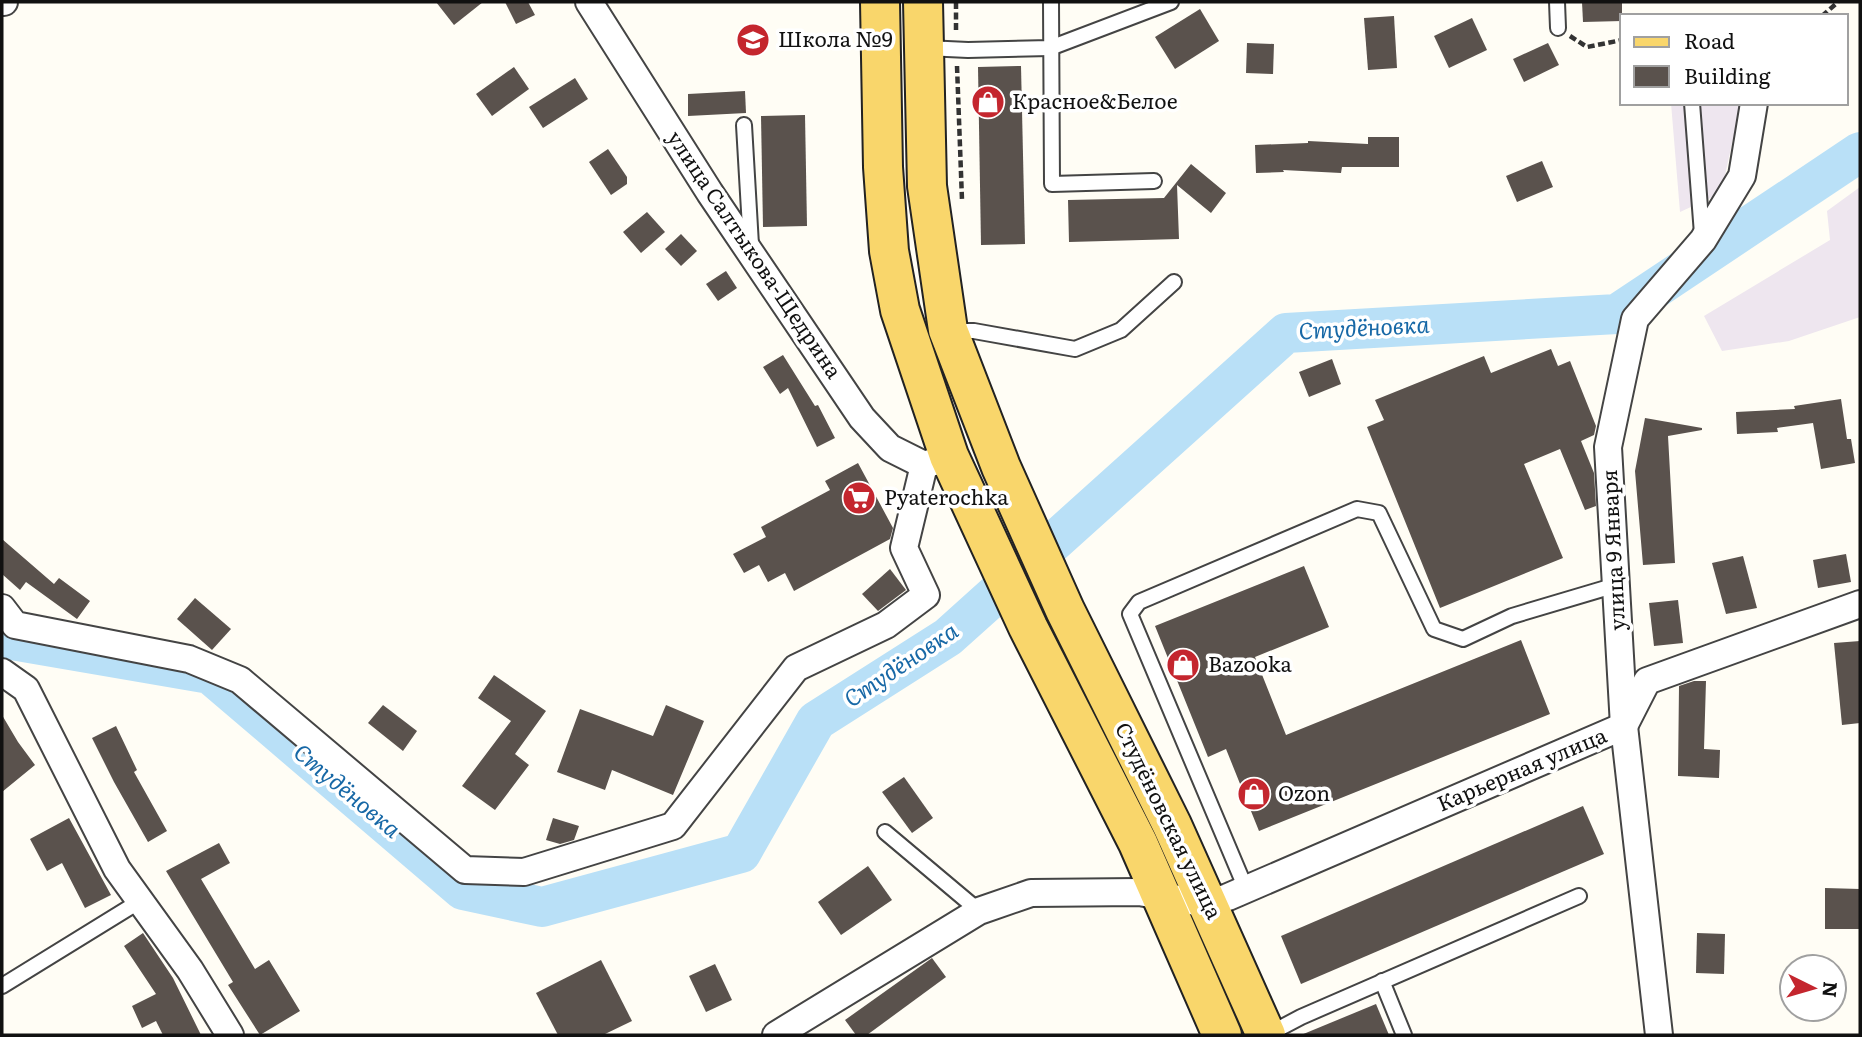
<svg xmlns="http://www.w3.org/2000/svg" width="1862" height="1037" viewBox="0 0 1862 1037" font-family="Literata,serif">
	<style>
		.industrial { fill: #eee6ef }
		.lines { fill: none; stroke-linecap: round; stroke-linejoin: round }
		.river { stroke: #b9e0f7; stroke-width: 40 }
		.building { fill: #5a524d }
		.service-casing { stroke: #444; stroke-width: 18 }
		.minor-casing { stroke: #444; stroke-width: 30 }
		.primary-casing { stroke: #222; stroke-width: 42 }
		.path { stroke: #333; stroke-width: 4.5; stroke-dasharray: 7 3.5; stroke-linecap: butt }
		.service { stroke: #fff; stroke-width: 14 }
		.minor { stroke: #fff; stroke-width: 26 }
		.primary { stroke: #f9d66b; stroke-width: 38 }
		.labels { text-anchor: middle; stroke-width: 7; stroke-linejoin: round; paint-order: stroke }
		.poi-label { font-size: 21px; fill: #111; stroke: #fff; text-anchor: start }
		.street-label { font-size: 21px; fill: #111; stroke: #fff }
		.water-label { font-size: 23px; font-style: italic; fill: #1768a6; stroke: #fff }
	</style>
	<rect width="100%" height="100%" fill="#fffdf5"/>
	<g class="industrial">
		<path d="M1671 103H1741L1721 193 1680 212Z"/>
		<path d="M1860 187V317L1789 341 1722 351 1704 316 1830 240 1827 211Z"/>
	</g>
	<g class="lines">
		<path class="river" d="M2 626 12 640 210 674 463 890 542 907 741 853 816 721 948 637 1286 333 1617 314 1860 152"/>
	</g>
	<g class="building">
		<path d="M436 2H483L454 25Z"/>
		<path d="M505 2H528L535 15 516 24Z"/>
		<path d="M1582 2H1622V21L1583 22Z"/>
		<path d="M1200 9 1219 41 1175 69 1155 37Z"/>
		<path d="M1394 16 1397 68 1368 70 1364 18Z"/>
		<path d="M1472 18 1487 50 1449 68 1434 36Z"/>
		<path d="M1247 43 1274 44 1273 74 1246 73Z"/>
		<path d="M1548 43 1559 65 1524 82 1513 59Z"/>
		<path d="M1021 66 1025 244 981 245 978 67Z"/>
		<path d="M514 67 529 89 492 116 476 94Z"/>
		<path d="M575 78 588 99 543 128 529 107Z"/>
		<path d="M745 91 746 113 688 116V94Z"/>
		<path d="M805 115 807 226 763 227 761 116Z"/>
		<path d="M1368 137H1399V167H1342L1341 173 1283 170 1284 172 1256 173 1255 145 1308 143V141L1368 144Z"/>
		<path d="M608 149 627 177V184L611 195 589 162Z"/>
		<path d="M1542 161 1553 187 1517 202 1506 176Z"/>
		<path d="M1191 164 1226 193 1211 213 1177 185 1179 239 1069 242 1068 200 1164 198Z"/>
		<path d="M647 212 665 232 641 253 623 232Z"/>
		<path d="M681 234 697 251 681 266 665 249Z"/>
		<path d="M726 271 737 288 718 301 706 284Z"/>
		<path d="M1551 349 1558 366 1570 361 1596 426 1594 435 1581 441 1594 473 1596 506 1585 510 1560 449 1524 464 1563 558 1440 608 1367 427 1384 420 1375 400 1484 356 1491 373Z"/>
		<path d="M783 355 815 406 818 405 835 438 817 447 788 388 780 394 763 367Z"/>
		<path d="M1332 359 1341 384 1309 397 1299 372Z"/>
		<path d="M1841 399 1847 439H1851L1855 463 1821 469 1813 423 1777 428 1778 432 1737 434 1736 412 1795 409 1794 406Z"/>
		<path d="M1645 418 1702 428V430L1668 436 1675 563 1643 565 1635 471Z"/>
		<path d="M858 463 893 528 890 539 794 591 785 573 768 582 759 565 744 573 733 554 766 537 761 527 830 490 825 481Z"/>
		<path d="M2 539 54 584 59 578 90 601 77 619 26 582 20 590 2 574Z"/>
		<path d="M1846 554 1851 582 1818 588 1813 560Z"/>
		<path d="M1743 556 1757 608 1726 614 1712 563Z"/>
		<path d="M1304 566 1329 627 1255 657 1286 735 1521 640 1550 714 1259 831 1226 749 1208 757 1155 626Z"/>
		<path d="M890 569 906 590 878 611 862 594Z"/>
		<path d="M195 598 231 629 212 650 177 619Z"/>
		<path d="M1678 600 1683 643 1654 646 1649 603Z"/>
		<path d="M1860 641V723L1842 725 1834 643Z"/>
		<path d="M494 675 546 711 515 754 529 765 495 810 462 786 511 721 478 698Z"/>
		<path d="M1694 681H1706L1704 749 1720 750 1719 778 1678 776 1679 686Z"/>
		<path d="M383 705 417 731 403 751 368 723Z"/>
		<path d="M666 705 704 721 673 795 612 770 605 790 557 772 580 709 653 736Z"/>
		<path d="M2 715 18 742 35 765 2 792Z"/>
		<path d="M116 726 137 770 134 772 167 831 148 842 114 782 92 738Z"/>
		<path d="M904 777 933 818 912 833 882 792Z"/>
		<path d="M1583 806 1604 854 1301 984 1281 936Z"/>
		<path d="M69 818 111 895 85 908 62 863 47 871 30 839Z"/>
		<path d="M553 818 579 826 574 840 560 844 546 840Z"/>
		<path d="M219 843 230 863 201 879 255 969 269 960 300 1011 260 1035 228 985 233 982 166 871Z"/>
		<path d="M868 866 892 900 841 935 818 902Z"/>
		<path d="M1825 888 1860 889V929H1825Z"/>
		<path d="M143 933 173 978 201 1035H163L156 1021 142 1028 132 1006 156 994 124 946Z"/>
		<path d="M1697 933 1725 934 1724 974 1696 973Z"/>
		<path d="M932 958 946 977 867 1035H856L845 1020Z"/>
		<path d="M601 960 632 1021 603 1035H558L536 993Z"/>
		<path d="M715 964 732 1000 706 1012 689 976Z"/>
		<path d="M1376 1004 1389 1035H1301Z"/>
	</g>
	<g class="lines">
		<defs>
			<g id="service">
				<path d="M1051 2 1052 184 1154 181"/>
				<path d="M1557 2 1558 28"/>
				<path d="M926 48 968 50 1050 48 1171 2"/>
				<path d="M1692 103 1702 234"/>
				<path d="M744 125 751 245"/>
				<path d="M951 331H974L1075 349 1121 330 1174 282"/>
				<path d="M885 832 979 911"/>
				<path d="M1246 889 1130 614 1139 602 1357 509 1379 513 1434 629 1463 639 1512 616 1616 585"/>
				<path d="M1382 981 1404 1035"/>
				<path d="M2 986 140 901"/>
				<path d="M1267 1035 1301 1017 1579 896"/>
			</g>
			<g id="minor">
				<path d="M2 2H4"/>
				<path d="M589 2 710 193 862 418 890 448 924 465 940 460"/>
				<path d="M2 608 15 625 189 659 240 680 465 870 524 872 673 826 796 668 886 625 926 595 904 548 924 465"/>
				<path d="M2 672 26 689 117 869 190 970 230 1035"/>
				<path d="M776 1035 979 911 1031 893 1139 892 1207 904 1228 897 1624 726 1647 681 1860 604"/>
				<path d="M1659 1035 1624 726 1608 447 1635 319 1703 240 1742 176 1754 103"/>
			</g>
			<g id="primary">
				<path d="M880 2 883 167 889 251 900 310 949 456 1028 627 1138 843 1222 1035"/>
				<path d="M923 2 927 186 948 330 1001 467 1065 610 1172 825 1266 1035"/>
			</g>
		</defs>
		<use href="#service" class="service-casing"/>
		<use href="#minor" class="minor-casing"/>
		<use href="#primary" class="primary-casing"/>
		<g class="path">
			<path d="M956 2V32"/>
			<path d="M1701 16H1710"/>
			<path d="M1822 16 1838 2"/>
			<path d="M1570 36 1587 47 1622 40"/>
			<path d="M957 66 962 200"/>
		</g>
		<use href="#service" class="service"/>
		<use href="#minor" class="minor"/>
		<use href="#primary" class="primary"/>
	</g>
	<defs>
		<symbol id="school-disc" viewBox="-11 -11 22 22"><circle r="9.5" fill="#c4262e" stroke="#fff"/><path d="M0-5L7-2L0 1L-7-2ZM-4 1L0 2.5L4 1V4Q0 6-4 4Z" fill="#fff"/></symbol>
		<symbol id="shop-disc" viewBox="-11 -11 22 22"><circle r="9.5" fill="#c4262e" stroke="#fff"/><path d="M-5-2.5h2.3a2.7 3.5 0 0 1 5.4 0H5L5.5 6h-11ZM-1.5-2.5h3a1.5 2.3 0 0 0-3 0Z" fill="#fff"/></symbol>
		<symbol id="supermarket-disc" viewBox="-11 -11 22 22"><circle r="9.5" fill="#c4262e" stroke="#fff"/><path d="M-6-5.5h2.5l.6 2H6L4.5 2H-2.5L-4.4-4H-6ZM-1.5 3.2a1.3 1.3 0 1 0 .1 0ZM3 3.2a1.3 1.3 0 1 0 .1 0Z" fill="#fff"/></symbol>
	</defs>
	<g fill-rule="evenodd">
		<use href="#school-disc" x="734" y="21" width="38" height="38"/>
		<use href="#shop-disc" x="969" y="83" width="38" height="38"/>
		<use href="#supermarket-disc" x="840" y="479" width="38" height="38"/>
		<use href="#shop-disc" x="1164" y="646" width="38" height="38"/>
		<use href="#shop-disc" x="1235" y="775" width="38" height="38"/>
	</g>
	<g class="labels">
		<g class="poi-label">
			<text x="778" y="47">Школа №9</text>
			<text x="1012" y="109">Красное&amp;Белое</text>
			<text x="884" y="505">Pyaterochka</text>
			<text x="1208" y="672">Bazooka</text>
			<text x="1278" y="801">Ozon</text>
		</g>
		<g class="street-label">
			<text transform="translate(754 255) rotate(56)" y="7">улица Салтыкова-Щедрина</text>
			<text transform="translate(1614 550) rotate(-93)" y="7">улица 9 Января</text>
			<text transform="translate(1522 770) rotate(-23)" y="7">Карьерная улица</text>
			<text transform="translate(1168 821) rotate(64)" y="7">Студёновская улица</text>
		</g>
		<g class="water-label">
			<text transform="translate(1364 328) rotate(-3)" y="8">Студёновка</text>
			<text transform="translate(901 665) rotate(-34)" y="8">Студёновка</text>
			<text transform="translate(347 791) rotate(40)" y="8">Студёновка</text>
		</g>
	</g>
	<rect width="1862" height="1037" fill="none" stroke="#111111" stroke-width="7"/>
	<rect x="1620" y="14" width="228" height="91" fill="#ffffff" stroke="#a0a0a0" stroke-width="2"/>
	<rect x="1634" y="37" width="35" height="10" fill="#f9d66b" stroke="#a0a0a0" stroke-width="2"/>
	<text x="1684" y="49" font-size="21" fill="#111111">Road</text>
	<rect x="1634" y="66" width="35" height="21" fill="#5a524d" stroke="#a0a0a0" stroke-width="2"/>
	<text x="1684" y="84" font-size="21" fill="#111111">Building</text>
	<g transform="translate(1813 988) rotate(95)"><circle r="33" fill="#ffffff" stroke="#a0a0a0" stroke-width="2"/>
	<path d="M0-5L12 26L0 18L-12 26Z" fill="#c4262e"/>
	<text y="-10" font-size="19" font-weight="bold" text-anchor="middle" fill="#111111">N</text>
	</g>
</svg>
